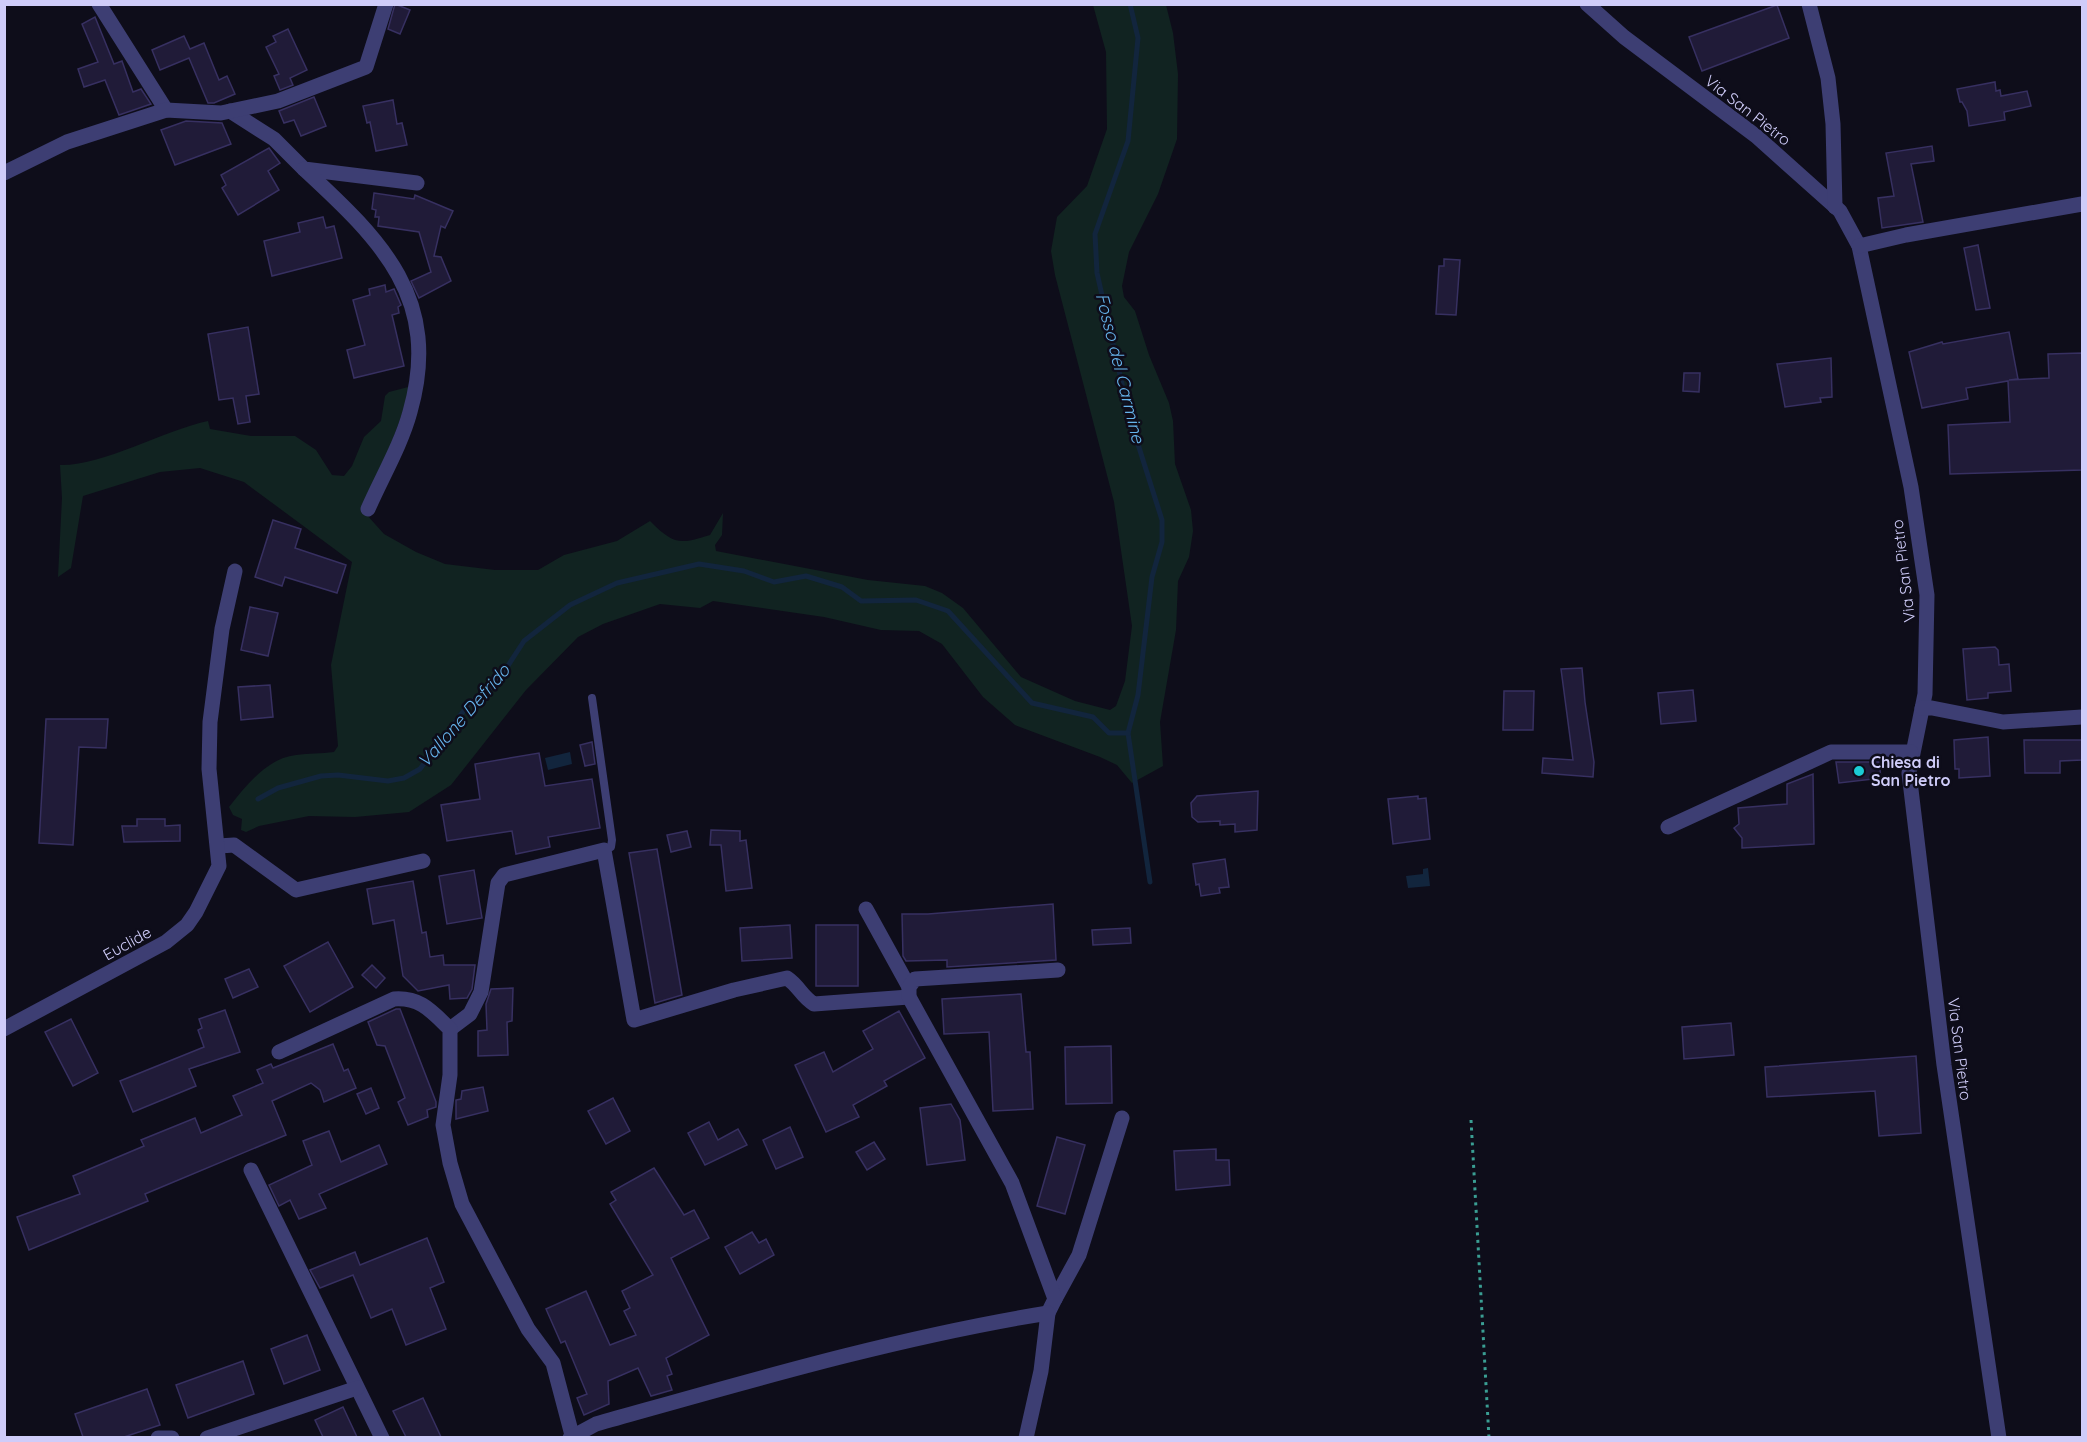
<svg xmlns="http://www.w3.org/2000/svg" width="2087" height="1442" viewBox="0 0 2087 1442" font-family="Quicksand,sans-serif">
	<style>
		.green { fill: #112321 }
		.water { fill: #12253d }
		.lines { fill: none; stroke-linecap: round; stroke-linejoin: round }
		.stream { stroke: #12253d; stroke-width: 5 }
		.building { fill: #201b38; stroke: #373061; stroke-width: 1.5 }
		.path { stroke: #3a9e93; stroke-width: 3; stroke-dasharray: 3 4.5; stroke-linecap: butt }
		.lane { stroke: #3d3e73; stroke-width: 8 }
		.street { stroke: #3d3e73; stroke-width: 15 }
		.poi-dot { fill: #1bcbd5; stroke: #0e0d1a; stroke-width: 2 }
		.labels { text-anchor: middle; stroke-width: 5; stroke-linejoin: round; paint-order: stroke }
		.street-label { font-size: 16px; fill: #cfccf9; stroke: #0e0d1a }
		.poi-label { font-size: 16px; font-weight: bold; fill: #cfccf9; stroke: #0e0d1a; text-anchor: start }
		.water-label { font-size: 18px; font-style: italic; fill: #66b4ec; stroke: #0e0d1a }
	</style>
	<rect width="100%" height="100%" fill="#0e0d1a"/>
	<path class="green" d="M1093 5H1166L1173 33 1178 74 1177 139 1158 194 1129 252 1122 286 1124 297 1135 311 1149 355 1169 403 1173 421 1175 464 1191 510 1193 531 1189 557 1178 581 1176 630 1160 722 1163 766 1132 783 1117 765 1100 757 1015 725 983 697 942 644 919 631 881 630 824 617 713 601 700 608 660 604 603 624 578 637 526 690 451 785 409 812 355 817 309 816 259 826 246 832 241 830 242 819 233 815 229 807C246 786 267 758 296 755 309 753 321 754 334 752L338 746 331 665 352 562 244 482 200 468 160 472 83 496 71 568 58 577 62 498 60 465C103 466 162 431 208 421L210 429 251 436H295L316 450 332 475 344 476 352 466 364 437 381 421 385 396 389 392 412 386 366 514 384 534 416 552 445 564 495 570H538L564 555 617 541 650 521C673 544 679 545 710 535L723 513 722 535 715 545 716 551 868 580 925 586 942 593 963 608 1021 677 1075 701 1110 710 1116 706 1125 681 1132 626 1114 502 1055 275 1051 251 1057 217 1087 186 1107 129 1106 52Z"/>
	<g class="water">
		<path d="M570 752 572 764 548 770 545 758Z"/>
		<path d="M1428 868 1430 886 1408 888 1406 876 1423 874V869Z"/>
	</g>
	<g class="lines">
		<g class="stream">
			<path d="M1130 4 1138 38 1128 141 1095 234 1097 273 1130 419 1162 520V542L1152 577 1138 695 1128 733 1150 882"/>
			<path d="M258 799 278 788 321 776 338 775 388 781 404 778 420 769 468 705 496 684 524 641 570 605 617 583 699 564 744 571 774 582 806 576 842 587 861 601 916 600 948 611 1032 703 1093 717 1109 733H1128"/>
		</g>
	</g>
	<g class="building">
		<path d="M395 4 410 10 400 34 388 29Z"/>
		<path d="M1777 5 1789 38 1702 71 1689 37Z"/>
		<path d="M95 17 114 64 122 61 133 92 141 89 151 104 119 115 105 80 84 87 78 69 98 62 82 24Z"/>
		<path d="M288 29 307 70 290 78 293 85 280 90 274 76 279 74 266 47 276 42 273 36Z"/>
		<path d="M184 36 190 49 204 43 219 80 227 76 235 94 214 103H208L189 58 160 70 152 50Z"/>
		<path d="M1995 82 1996 91 2000 90 2001 96 2027 91 2031 106 2004 112 2005 120 1969 126 1967 111 1962 102H1960L1957 89Z"/>
		<path d="M314 97 326 126 301 136 294 120 284 123 279 111Z"/>
		<path d="M393 100 397 124 402 123 407 145 376 151 370 122 367 123 363 106Z"/>
		<path d="M186 121 222 123 231 144 175 165 161 130Z"/>
		<path d="M1932 146 1934 161 1911 164 1923 222 1882 228 1878 198 1894 196 1886 153Z"/>
		<path d="M269 148 280 163 268 171 279 190 238 215 222 188 226 185 221 175Z"/>
		<path d="M374 193 414 199 415 195 453 211 445 228 441 226 434 256 441 257 451 281 419 298 411 281 431 272 419 232 378 226 379 217H375L376 210 372 209Z"/>
		<path d="M323 217 326 228 334 226 342 258 272 276 264 241 300 232 298 223Z"/>
		<path d="M1978 245 1990 308 1976 310 1964 248Z"/>
		<path d="M1444 259 1460 260 1456 315 1436 314 1439 266H1444Z"/>
		<path d="M385 285 386 292 394 289 401 305 398 307 399 313 392 315 404 366 354 378 347 350 365 345 353 300 370 295 369 289Z"/>
		<path d="M248 327 259 394 246 396 250 422 238 424 233 398 219 400 208 334Z"/>
		<path d="M2009 332 2018 379 2009 380 2049 378 2048 354 2082 353V470L1950 474 1948 425 2010 422 2008 381 1966 388 1968 399 1922 408 1909 352 1942 342 1943 344Z"/>
		<path d="M1831 358 1832 397 1820 398 1821 402 1785 407 1777 364Z"/>
		<path d="M1684 373H1700L1699 392 1683 391Z"/>
		<path d="M273 520 301 529 295 548 346 565 337 593 285 577 282 586 255 577Z"/>
		<path d="M250 607 278 613 268 656 241 650Z"/>
		<path d="M1995 647 1998 650 1999 665 2009 664 2011 691 1988 693V698L1967 700 1963 649Z"/>
		<path d="M1582 668 1585 702 1594 762 1593 777 1542 773 1543 758 1573 760 1561 669Z"/>
		<path d="M270 685 273 717 241 720 238 687Z"/>
		<path d="M1693 690 1696 721 1661 724 1658 693Z"/>
		<path d="M1504 691H1534L1533 730H1503Z"/>
		<path d="M46 719H108L106 748 79 747 73 845 39 843Z"/>
		<path d="M1988 737 1990 776 1959 778V769H1955L1954 740Z"/>
		<path d="M2024 740H2082V760L2060 761V773H2025Z"/>
		<path d="M592 742 595 764 585 766 580 745Z"/>
		<path d="M539 753 545 786 592 779 600 828 548 837 550 847 516 854 512 831 447 841 441 805 480 799 475 764Z"/>
		<path d="M1836 762H1879L1881 778 1839 783Z"/>
		<path d="M1813 774 1814 844 1742 848V838L1734 828 1739 824 1738 808 1787 804V784Z"/>
		<path d="M1258 791 1257 830 1235 832V824L1220 825V821L1198 822 1192 817 1191 803 1197 796Z"/>
		<path d="M1418 796V799L1426 798 1430 839 1393 844 1388 799Z"/>
		<path d="M137 819H165V826L180 825V841L124 842 122 826H137Z"/>
		<path d="M711 830 740 831V841L746 840 752 888 726 891 721 845H710Z"/>
		<path d="M687 831 691 847 671 852 667 835Z"/>
		<path d="M657 849 682 995 655 1003 629 853Z"/>
		<path d="M1225 859 1229 887 1219 888 1220 893 1201 896 1199 884 1196 885 1193 864Z"/>
		<path d="M474 870 482 918 447 924 439 876Z"/>
		<path d="M413 881 422 933 426 932 430 957 443 955 444 965H475L472 989 467 998 450 999 449 985 418 991 403 976 394 920 373 924 367 889Z"/>
		<path d="M1053 904 1056 960 947 967V960L906 961 903 956 902 914H928Z"/>
		<path d="M790 925 792 958 742 961 740 928Z"/>
		<rect x="816" y="925" width="42" height="61"/>
		<path d="M1130 928 1131 943 1093 945 1092 930Z"/>
		<path d="M328 942 353 987 310 1012 284 966Z"/>
		<path d="M372 965 385 978 376 988 362 975Z"/>
		<path d="M249 969 258 987 233 998 225 979Z"/>
		<path d="M513 988 512 1021 507 1022 508 1055 478 1056V1031L487 1030 486 1004 491 989Z"/>
		<path d="M1021 994 1026 1052H1030L1033 1109 993 1111 989 1032 944 1034 942 999Z"/>
		<path d="M396 1009H400L436 1102V1107L427 1110 428 1117 408 1125 398 1102 405 1098 385 1046 377 1045 368 1022Z"/>
		<path d="M225 1010 240 1052 189 1069 196 1086 133 1112 120 1081 204 1047 198 1030 202 1028 199 1019Z"/>
		<path d="M899 1011 925 1058 884 1081 887 1086 853 1105 859 1117 826 1132 795 1065 824 1052 833 1072 873 1049 863 1031Z"/>
		<path d="M71 1019 98 1073 73 1086 45 1032Z"/>
		<path d="M1731 1023 1734 1055 1684 1059 1682 1027Z"/>
		<path d="M333 1044 344 1071 348 1069 356 1088 324 1102 320 1090 311 1083 272 1101 286 1135 145 1194 148 1201 29 1250 17 1217 80 1194 73 1176 144 1146 141 1140 195 1118 201 1133 242 1115 233 1096 263 1083 257 1070 271 1064 273 1068Z"/>
		<path d="M1111 1046 1112 1103 1066 1104 1065 1047Z"/>
		<path d="M1916 1056 1921 1133 1879 1136 1875 1091 1767 1097 1765 1067Z"/>
		<path d="M483 1087 488 1111 456 1119V1100L461 1099 462 1091Z"/>
		<path d="M371 1088 379 1108 366 1114 357 1094Z"/>
		<path d="M613 1098 630 1131 606 1144 588 1111Z"/>
		<path d="M951 1104 960 1120 965 1160 927 1165 920 1108Z"/>
		<path d="M709 1122 718 1140 738 1129 747 1145 705 1165 688 1133Z"/>
		<path d="M790 1127 803 1157 776 1169 763 1140Z"/>
		<path d="M329 1131 341 1162 379 1145 387 1164 319 1194 326 1208 299 1219 290 1200 279 1206 269 1185 312 1165 303 1141Z"/>
		<path d="M1057 1137 1085 1145 1065 1214 1037 1206Z"/>
		<path d="M874 1142 885 1159 867 1170 856 1152Z"/>
		<path d="M1216 1149V1160H1229L1230 1185 1176 1190 1174 1151Z"/>
		<path d="M654 1168 684 1215 694 1210 709 1238 671 1258 709 1335 666 1358 672 1374 667 1376 672 1390 651 1396 638 1368 608 1381 609 1404 584 1415 577 1398 587 1394 565 1341 561 1343 546 1309 586 1291 610 1345 636 1335 624 1311 630 1308 622 1291 653 1275 610 1204 616 1200 611 1192Z"/>
		<path d="M752 1232 759 1243 766 1239 774 1255 740 1274 725 1247Z"/>
		<path d="M427 1238 444 1282 430 1288 446 1329 406 1345 392 1309 371 1318 353 1275 320 1288 310 1270 355 1252 360 1265Z"/>
		<path d="M307 1335 320 1370 284 1384 271 1349Z"/>
		<path d="M243 1361 254 1394 188 1418 176 1385Z"/>
		<path d="M147 1389 160 1425 124 1437H83L75 1414Z"/>
		<path d="M423 1398 441 1437H406L393 1411Z"/>
		<path d="M343 1407 357 1437H323L315 1420Z"/>
	</g>
	<g class="lines">
		<path class="path" d="M1471 1120 1489 1438"/>
		<path class="lane" d="M592 698 612 840 611 847 604 850"/>
		<g class="street">
			<path d="M99 4 166 110"/>
			<path d="M1587 4 1624 37 1756 136 1840 211 1859 246 1911 487 1927 595 1925 694 1909 773 1944 1065 1999 1438"/>
			<path d="M1809 4 1828 78 1833 124 1835 207"/>
			<path d="M230 111 274 139 304 169 417 183"/>
			<path d="M304 169C382 241 442 299 410 412 401 445 382 477 368 509"/>
			<path d="M4 173 67 142 166 110 221 113 278 101 366 67 386 4"/>
			<path d="M1859 246 1906 235 2082 204"/>
			<path d="M1922 708H1932L2003 722 2082 717"/>
			<path d="M1668 827 1831 752H1911"/>
			<path d="M219 846 234 845 296 890 423 861"/>
			<path d="M866 909 909 987"/>
			<path d="M4 1029 166 942 187 925 196 912 219 866 209 769 210 722 222 629 235 571"/>
			<path d="M450 1029 470 1014 481 992 498 883 504 875 604 850 634 1020 734 990 787 978C799 986 802 997 814 1004L909 997"/>
			<path d="M279 1052 394 999C421 997 432 1012 450 1029V1075L443 1125 450 1163 462 1204 528 1329 553 1363 572 1435"/>
			<path d="M251 1170 382 1438"/>
			<path d="M1055 1299 1079 1255 1122 1118"/>
			<path d="M1048 1313 1055 1299 1012 1183 909 997V987L915 979 1058 970"/>
			<path d="M158 1438H172"/>
			<path d="M207 1438 357 1388"/>
			<path d="M570 1438 596 1424C746 1382 894 1338 1048 1313L1041 1371 1026 1438"/>
		</g>
	</g>
	<circle class="poi-dot" cx="1859" cy="771" r="6"/>
	<g class="labels">
		<g class="street-label">
			<text transform="translate(1748 110) rotate(38)" y="6">Via San Pietro</text>
			<text transform="translate(1903 571) rotate(-97)" y="6">Via San Pietro</text>
			<text transform="translate(127 943) rotate(-29)" y="6">Euclide</text>
			<text transform="translate(1960 1049) rotate(83)" y="6">Via San Pietro</text>
		</g>
		<g class="poi-label">
			<text x="1871" y="768">Chiesa di<tspan x="1871" dy="18">San Pietro</tspan></text>
		</g>
		<g class="water-label">
			<text transform="translate(1120 368) rotate(76)" y="6">Fosso del Carmine</text>
			<text transform="translate(464 716) rotate(-49)" y="6">Vallone Defrido</text>
		</g>
	</g>
	<rect width="2087" height="1442" fill="none" stroke="#cfccf9" stroke-width="12"/>
</svg>
